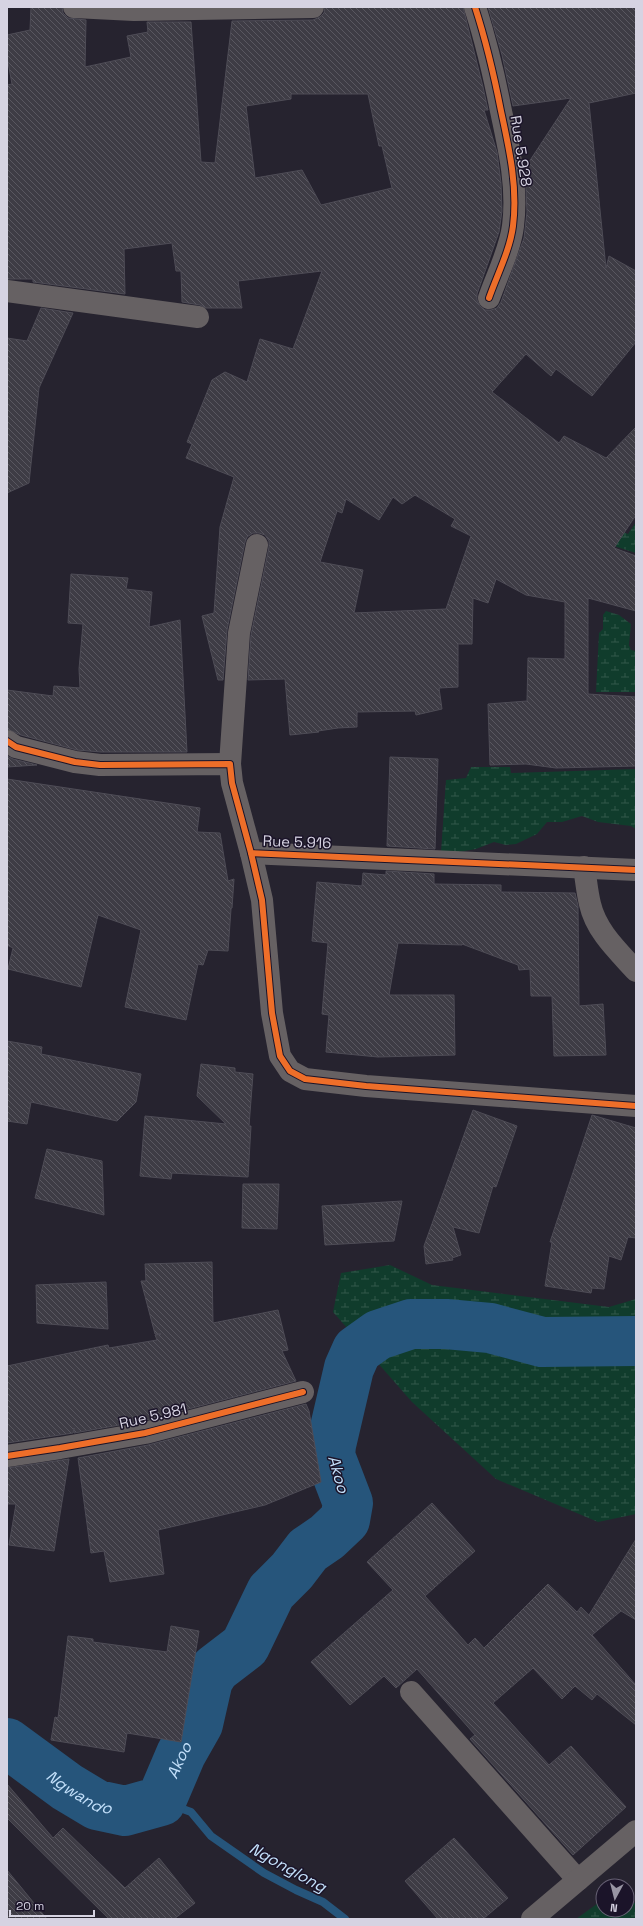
<svg xmlns="http://www.w3.org/2000/svg" width="643" height="1926" viewBox="0 0 643 1926" font-family="'Space Grotesk',sans-serif">
	<style>
		.wetland { fill: url(#wetland-marsh) }
		.lines { fill: none; stroke-linecap: round; stroke-linejoin: round }
		.stream { stroke: #26557b; stroke-width: 8 }
		.river { stroke: #26557b; stroke-width: 50 }
		.building { fill: url(#building-back-hatch); stroke: #4e4c56; fill-rule: evenodd }
		.street { stroke: #666163; stroke-width: 22 }
		.cycleway-casing { stroke: #1b1429; stroke-width: 8 }
		.cycleway { stroke: #ee6e29; stroke-width: 6 }
		.labels { text-anchor: middle; stroke-width: 3; stroke-linejoin: round; paint-order: stroke }
		.street-label { font-size: 15px; fill: #d6d3e2; stroke: #1b1429 }
		.water-label { font-size: 16px; font-style: italic; fill: #c4e1fb; stroke: #1b1429 }
	</style>
	<defs>
		<pattern id="wetland-marsh" width="20" height="14" patternUnits="userSpaceOnUse"><rect width="20" height="14" fill="#103c2c"/><path d="M1 5h8M5 5V1M11 12h8M15 12V8" fill="none" stroke="#32574a"/></pattern>
		<pattern id="building-back-hatch" width="6" height="6" patternUnits="userSpaceOnUse"><rect width="6" height="6" fill="#3e3c45"/><path d="M-1 5l2 2M0 0l6 6M5-1l2 2" fill="none" stroke="#595760"/></pattern>
	</defs>
	<rect width="100%" height="100%" fill="#26232f"/>
	<g class="wetland">
		<path d="M636 522V553L617 547 600 536 605 525 628 534Z"/>
		<path d="M606 611 619 615 631 624 629 645 631 650 636 651V692H596L599 633 603 629V615Z"/>
		<path d="M471 767H510L511 773 636 769V829L631 826 598 822 582 816 562 822H547L537 834 516 844 506 845 494 842 476 849 448 854 441 852 446 780 466 778Z"/>
		<path d="M390 1265 432 1285 609 1307 636 1299V1514L598 1522 496 1479 412 1402 333 1312 341 1273Z"/>
		<path d="M601 1901H603V1910H627V1902L636 1903V1919H576Z"/>
	</g>
	<g class="lines">
		<path class="stream" d="M161 1801 191 1812 211 1836 264 1873 296 1890 323 1902 345 1919"/>
		<path class="river" id="s1" d="M7 1743 67 1787 97 1805 125 1811 161 1801 181 1754 198 1724 208 1680 215 1669 245 1646 271 1592 292 1571 308 1550 327 1537 345 1520 348 1503 330 1456 331 1445 349 1368 357 1350 378 1335 411 1324H446L490 1328 542 1342 636 1341"/>
	</g>
	<g class="building">
		<path d="M31 7H62L63 13 68 18 86 20 85 67 131 57 127 36 148 32 147 22H191L201 162 215 163 232 21 313 20 320 17 324 13 325 7H463L483 87 488 110H484L497 152 501 183 502 211 499 232 477 294V300L480 306 485 310H491L497 308 501 302 524 238 527 212 525 168 571 98 513 106 502 55 488 7H636V93L589 103 606 268 609 256 636 271V342L592 396 556 369 551 376 526 354 492 392 559 443 564 436 606 458 636 427V515L614 548 636 556V611L588 598V694L636 697V766L556 768 526 764 490 765 488 704 527 701 528 658 565 659V602L526 595 496 579 488 603 473 598 472 644H458V687L439 688 442 709 416 715 415 711 357 712V727L338 728 318 731 319 732 290 735 285 679 248 680 251 635 269 547V541L265 535 259 533H253L247 537 245 542 227 630 223 680H218L202 616 214 613 220 527 234 477 186 458 192 444 187 442 212 380 225 372 247 382 260 339 293 349 322 271 238 281 242 308H206L200 305 182 302 181 271H176L172 243 124 249 125 294 33 282V279H7V85L12 84 7 57V35L30 30ZM291 94H368L379 146H382L392 188 321 205 302 170 255 178 246 106 291 99ZM415 495 455 519 451 526 471 536 446 609 354 613 363 570 320 562 337 511 342 513 346 499 379 520 393 497 402 504Z"/>
		<path d="M41 308 73 313 39 388 29 483 7 493V338L27 341Z"/>
		<path d="M71 574 128 578 126 589 152 592 149 627 180 620 187 752H101L77 750 21 735 7 729V690L53 696 54 686 80 688 79 669 83 624 68 623Z"/>
		<path d="M7 756 13 759 37 765 7 767Z"/>
		<path d="M390 757 438 759 435 849 387 846Z"/>
		<path d="M7 779 200 808 197 832 220 833 228 881 234 879 232 908 230 909H231L228 951 208 950 203 965 198 964 186 1020 125 1007 141 930 98 915 81 987 8 969 13 948 7 945Z"/>
		<path d="M386 871 434 874V884L501 885V892L575 893 578 906 579 1006 603 1004 606 1055 554 1056 552 996H531L530 969 519 970 518 965 462 944V945L398 943 389 995H454L455 1055 378 1057 326 1052 329 1015 322 1014 328 943 312 941 317 882 362 886 363 873 386 875Z"/>
		<path d="M7 1041 42 1047 41 1054 141 1074 136 1102 117 1121 31 1102 27 1124 7 1121Z"/>
		<path d="M201 1064 235 1068V1072L253 1074 249 1126H251L248 1177 172 1173 171 1179 140 1176 145 1116 226 1124 197 1096Z"/>
		<path d="M473 1110 517 1126 496 1187 493 1186 479 1233 453 1227 461 1255 452 1258 453 1260 426 1264 424 1246Z"/>
		<path d="M592 1115 636 1128V1238L628 1237 621 1260 609 1256 604 1289 592 1288 591 1293 545 1286 552 1242H550Z"/>
		<path d="M47 1149 102 1161 104 1215 35 1198Z"/>
		<path d="M243 1184H279L277 1229 242 1228Z"/>
		<path d="M402 1201 394 1241 325 1245 322 1206Z"/>
		<path d="M212 1262 213 1323 278 1310 288 1350 282 1351 296 1381 142 1421 74 1433V1428L73 1433 7 1443V1366L108 1345 109 1348 157 1340 155 1335 161 1334H155L141 1281H146L145 1264Z"/>
		<path d="M106 1282 108 1329 37 1323 36 1285Z"/>
		<path d="M306 1404 309 1411 321 1482 265 1505 158 1530 164 1574 110 1582 104 1551 91 1553 78 1458 148 1445Z"/>
		<path d="M69 1459 54 1551 9 1545 16 1504H7V1468Z"/>
		<path d="M432 1503 475 1551 425 1596 468 1645 475 1638 484 1648 548 1584 577 1612 581 1607 589 1615 636 1539V1620L621 1611 592 1635 636 1685V1725L597 1694 592 1700 575 1686 562 1699 533 1668 493 1703 549 1765 571 1746 626 1807 573 1855 470 1739 475 1735 417 1669 396 1688 384 1676 350 1705 311 1662 393 1590 367 1562Z"/>
		<path d="M171 1626 199 1631 181 1742 127 1733 124 1752 51 1740 55 1717 58 1718 68 1636 93 1639V1642L167 1652Z"/>
		<path d="M7 1784 53 1838 63 1828 125 1888 159 1858 195 1903 174 1919H109L7 1818Z"/>
		<path d="M454 1838 508 1898 483 1919H438L405 1881Z"/>
		<path d="M7 1870 47 1919H7Z"/>
	</g>
	<g class="lines">
		<g class="street">
			<path d="M74 7 134 10 313 7"/>
			<path d="M475 7C486 41 494 75 501 111 509 148 518 187 513 226 510 250 497 275 489 298"/>
			<path d="M7 291 198 317"/>
			<path d="M7 741 16 747 75 762 100 765 230 764 232 783 251 853 636 870"/>
			<path d="M230 764 239 633 257 545"/>
			<path d="M251 853 262 900 272 1013 280 1056 290 1071 305 1079 366 1086 636 1106"/>
			<path d="M584 867C586 879 587 892 590 904 596 931 618 951 636 971"/>
			<path d="M7 1456 60 1448 145 1433 303 1392"/>
			<path d="M411 1692 578 1880"/>
			<path d="M532 1919 636 1831"/>
		</g>
		<defs>
			<g id="cycleway">
				<path d="M475 7C486 41 494 75 501 111 509 148 518 187 513 226 510 250 497 275 489 298"/>
				<path d="M7 741 16 747 75 762 100 765 230 764 232 783 251 853 636 870"/>
				<path d="M251 853 262 900 272 1013 280 1056 290 1071 305 1079 366 1086 636 1106"/>
				<path d="M7 1456 60 1448 145 1433 303 1392"/>
			</g>
		</defs>
		<use href="#cycleway" class="cycleway-casing"/>
		<use href="#cycleway" class="cycleway"/>
	</g>
	<g class="labels">
		<g class="street-label">
			<text transform="translate(521 151) rotate(81)" y="5">Rue 5.928</text>
			<text transform="translate(297 842) rotate(2)" y="5">Rue 5.916</text>
			<text transform="translate(153 1416) rotate(-13)" y="5">Rue 5.981</text>
		</g>
		<g class="water-label">
			<text transform="translate(339 1474) rotate(74)" y="6">Akoo</text>
			<text dy="6" stroke="none"><textPath href="#s1" startOffset="220">Akoo</textPath></text>
			<text dy="6" stroke="none"><textPath href="#s1" startOffset="88">Ngwando</textPath></text>
			<text transform="translate(288 1867) rotate(29)" y="6">Ngonglong</text>
		</g>
	</g>
	<rect width="643" height="1926" fill="none" stroke="#d6d3e2" stroke-width="16"/>
	<g transform="translate(615 1898) rotate(187)"><circle r="19" fill="#1b1429" stroke="#666073"/>
	<path d="M0-3L7 15L0 10L-7 15Z" fill="#9895a3"/>
	<text y="-6" font-size="11" font-weight="bold" text-anchor="middle" fill="#d6d3e2">N</text>
	</g>
	<path d="M10 1910v6h84v-6" fill="none" stroke="#d6d3e2" stroke-width="2"/>
	<text x="16" y="1910" font-size="12" fill="#d6d3e2" stroke="#1b1429" stroke-width="3" paint-order="stroke">20 m</text>
</svg>
